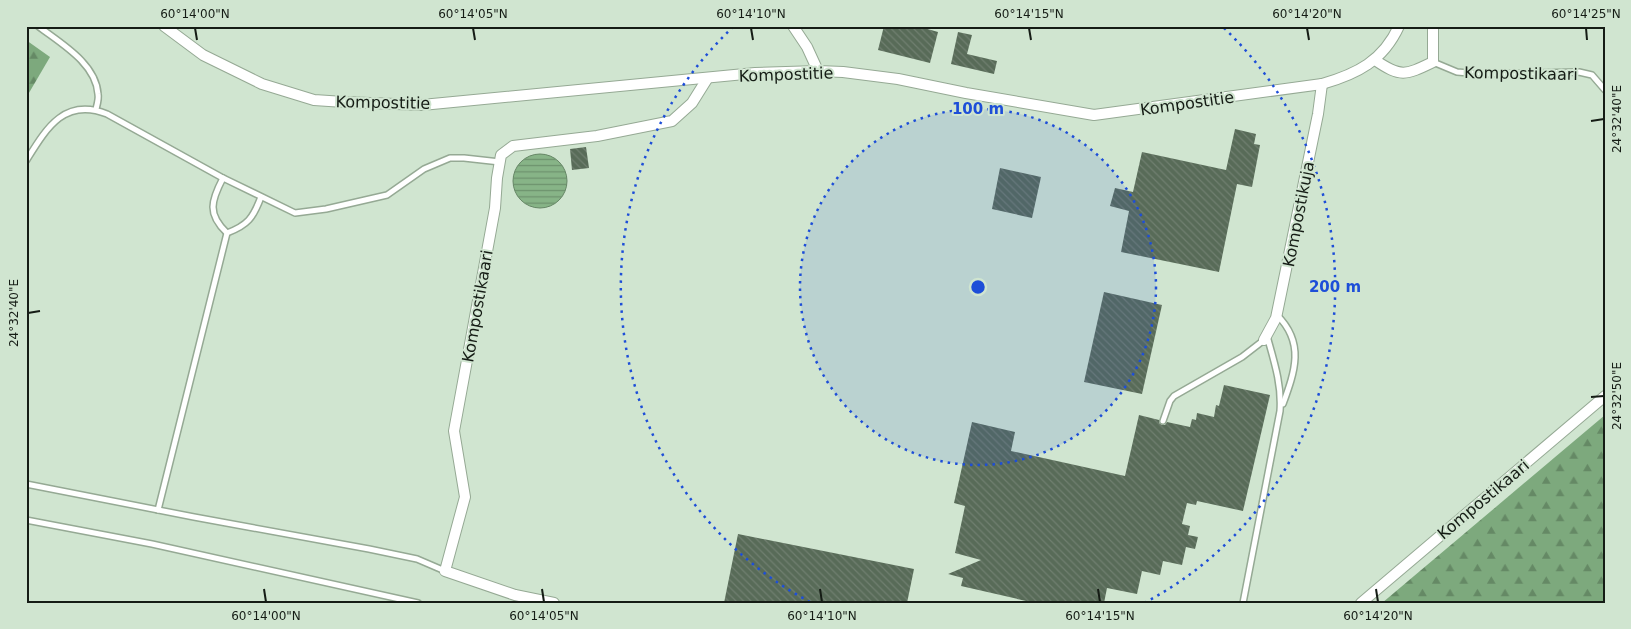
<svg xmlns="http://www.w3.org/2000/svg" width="1631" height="629" viewBox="0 0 1631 629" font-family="'DejaVu Sans',sans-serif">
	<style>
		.forest { fill: url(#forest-firs) }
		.water { fill: url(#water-rules); stroke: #658665 }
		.building { fill: url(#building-back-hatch) }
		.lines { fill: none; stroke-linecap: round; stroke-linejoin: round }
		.service-casing { stroke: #95a994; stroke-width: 8 }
		.minor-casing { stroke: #95a994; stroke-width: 12 }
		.service { stroke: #fff; stroke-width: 5 }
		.minor { stroke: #fff; stroke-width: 10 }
		.ticks { fill: none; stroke: #151c15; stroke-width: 2 }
		.ring { fill: none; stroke: #1d4ed8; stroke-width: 2.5; stroke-dasharray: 2.5 5 }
		.labels { text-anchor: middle; stroke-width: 4; stroke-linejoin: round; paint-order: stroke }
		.street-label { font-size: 16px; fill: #151c15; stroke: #d0e5d0 }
		.centre { fill: #1d4ed8; stroke: #d0e5d0; stroke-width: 2.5 }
		.ring-label { font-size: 15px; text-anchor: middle; font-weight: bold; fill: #1d4ed8; stroke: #d0e5d0; stroke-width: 4; stroke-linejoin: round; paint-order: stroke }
		.neatline { fill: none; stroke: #151c15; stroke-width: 2 }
		.ticks-label { font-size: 12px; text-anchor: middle; fill: #151c15 }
	</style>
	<defs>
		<pattern id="forest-firs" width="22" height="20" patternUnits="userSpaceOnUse" patternTransform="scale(1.25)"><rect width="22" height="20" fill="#7da97d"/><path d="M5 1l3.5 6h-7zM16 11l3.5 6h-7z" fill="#658965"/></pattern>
		<pattern id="water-rules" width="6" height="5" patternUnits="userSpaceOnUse" patternTransform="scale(1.25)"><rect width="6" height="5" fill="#87b487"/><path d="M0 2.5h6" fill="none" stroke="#6d926d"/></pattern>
		<pattern id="building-back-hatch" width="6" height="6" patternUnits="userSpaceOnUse" patternTransform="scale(1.25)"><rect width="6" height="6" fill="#586b58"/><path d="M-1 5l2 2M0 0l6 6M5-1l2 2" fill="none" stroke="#707f70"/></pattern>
	</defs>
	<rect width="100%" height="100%" fill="#d0e5d0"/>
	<g class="forest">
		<path d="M26 40 50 57 26 98Z"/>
		<path d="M1605 415V603H1382Z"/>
	</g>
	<circle class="water" cx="540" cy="181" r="27"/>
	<g class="building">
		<path d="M884 26H917L938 32 930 63 878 50Z"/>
		<path d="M958 32 972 35 967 54 997 61 994 74 951 64Z"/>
		<path d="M1235 129 1256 134 1254 144 1260 145 1252 187 1237 184 1219 272 1121 252 1129 211 1110 206 1115 188 1133 192 1142 152 1226 170Z"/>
		<path d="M586 147 589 168 572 170 570 149Z"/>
		<path d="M1000 168 1041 177 1032 218 992 209Z"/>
		<path d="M1104 292 1162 305 1142 394 1084 382Z"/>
		<path d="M1224 385 1270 395 1243 511 1197 501 1196 505 1187 503 1182 524 1190 526 1188 535 1198 537 1195 549 1186 547 1182 565 1163 561 1160 575 1142 571 1137 594 1107 588 1104 603H1035L961 586 963 578 948 574 981 560 955 553 965 506 954 503 972 422 1015 432 1011 451 1125 476 1139 415 1159 420V423L1162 425H1165L1167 422 1190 427 1192 419 1196 420 1197 413 1214 417 1216 405 1219 406Z"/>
		<path d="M738 534 914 569 907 603H724Z"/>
	</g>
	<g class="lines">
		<defs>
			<g id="service">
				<path d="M38 26C60 43 96 63 98 94 99 99 97 105 96 109"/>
				<path d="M1433 62 1457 72 1482 74 1579 72 1592 75 1605 90"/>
				<path d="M26 161C46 129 64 97 107 114L221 177 295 213 326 209 387 195 424 169 450 158H464L500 162"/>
				<path d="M223 178C211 201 207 214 227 233"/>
				<path d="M1277 315C1305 343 1295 371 1283 404"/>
				<path d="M1163 421 1170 401 1174 396 1242 357 1264 340"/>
				<path d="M26 484 194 517 369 549 417 559 445 571"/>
				<path d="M158 510 227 233C248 225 253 218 261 197"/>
				<path d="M26 520 152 544 418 603"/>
				<path d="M1243 603 1280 411C1282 385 1274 361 1267 336"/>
			</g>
			<g id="minor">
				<path d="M164 26 203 55 262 84 314 100 344 102 422 105 755 73 818 71 843 72 898 79 966 93 1094 115 1322 84C1357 74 1383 61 1399 26"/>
				<path d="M793 26 807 47 818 71"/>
				<path d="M1375 60C1401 78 1406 75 1433 62V26"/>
				<path d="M1264 340 1276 318 1318 114 1322 84"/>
				<path d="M554 603 515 595 445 571 465 497 454 431 495 208 497 178 501 155 513 146 597 136 672 121 692 103 707 79"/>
				<path d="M1361 603 1605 396"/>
			</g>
		</defs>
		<use href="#service" class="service-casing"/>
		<use href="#minor" class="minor-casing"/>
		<use href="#service" class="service"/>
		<use href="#minor" class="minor"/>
	</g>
	<path class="ticks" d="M195 28 197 40M473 28 475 40M751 28 753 40M1029 28 1031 40M1307 28 1309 40M1586 28 1587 40M1591 121 1604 119M28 313 40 311M1591 397 1604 396M264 589 266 602M542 589 544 602M820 589 822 602M1098 589 1100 602M1376 589 1378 602"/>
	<circle cx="978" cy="287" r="178" fill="#1d4ed8" fill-opacity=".12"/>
	<g class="ring">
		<circle cx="978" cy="287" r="178"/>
		<path d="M810 602A357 357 0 0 1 732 28M1224 28A357 357 0 0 1 1146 602"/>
	</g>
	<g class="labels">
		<g class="street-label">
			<text transform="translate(1521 73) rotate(1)" y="6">Kompostikaari</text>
			<text transform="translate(786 74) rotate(-2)" y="6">Kompostitie</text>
			<text transform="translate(383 102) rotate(1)" y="6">Kompostitie</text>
			<text transform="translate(1187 103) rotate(-8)" y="6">Kompostitie</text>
			<text transform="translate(1298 214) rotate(-79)" y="6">Kompostikuja</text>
			<text transform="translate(477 306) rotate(-80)" y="6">Kompostikaari</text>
			<text transform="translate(1483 499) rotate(-40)" y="6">Kompostikaari</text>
		</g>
	</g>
	<circle cx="978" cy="287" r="8" class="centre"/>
	<g class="ring-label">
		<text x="978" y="114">100 m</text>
		<text x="1335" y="292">200 m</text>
	</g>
	<rect width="1631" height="629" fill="none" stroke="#d0e5d0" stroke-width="55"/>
	<rect x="28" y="28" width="1576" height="574" class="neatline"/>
	<g class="ticks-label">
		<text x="195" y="18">60°14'00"N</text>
		<text x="473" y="18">60°14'05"N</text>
		<text x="751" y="18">60°14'10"N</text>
		<text x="1029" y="18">60°14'15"N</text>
		<text x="1307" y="18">60°14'20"N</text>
		<text x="1586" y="18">60°14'25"N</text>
		<text transform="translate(1617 119) rotate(-90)" y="4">24°32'40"E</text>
		<text transform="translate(14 313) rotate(-90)" y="4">24°32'40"E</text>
		<text transform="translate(1617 396) rotate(-90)" y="4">24°32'50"E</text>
		<text x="266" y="620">60°14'00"N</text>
		<text x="544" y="620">60°14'05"N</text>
		<text x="822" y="620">60°14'10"N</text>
		<text x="1100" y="620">60°14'15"N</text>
		<text x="1378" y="620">60°14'20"N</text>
	</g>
</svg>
